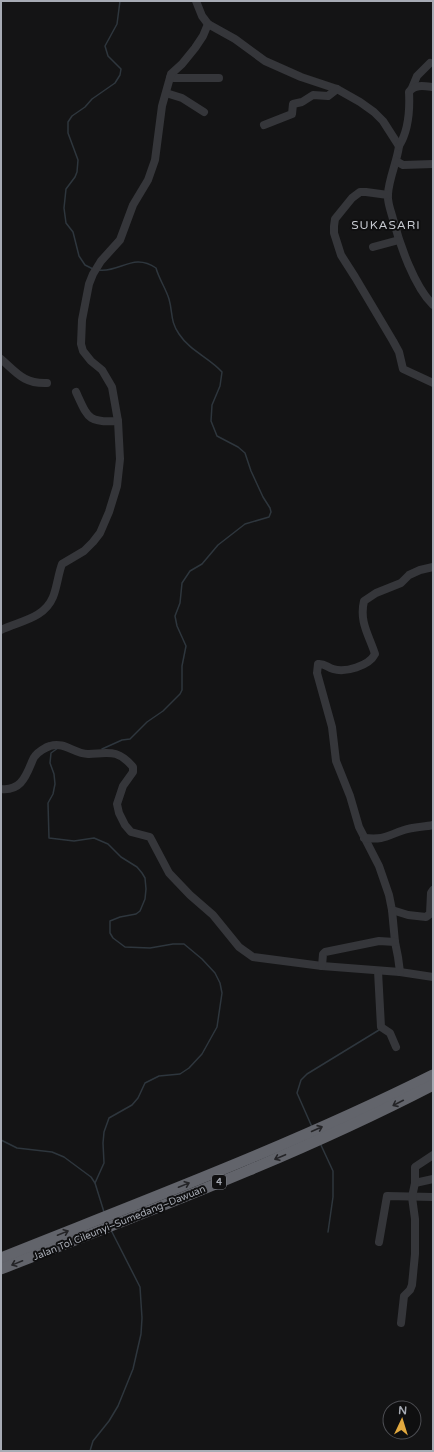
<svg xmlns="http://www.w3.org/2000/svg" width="434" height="1452" viewBox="0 0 434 1452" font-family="'Varela Round',sans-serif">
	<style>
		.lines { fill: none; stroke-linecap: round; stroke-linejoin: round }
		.stream { stroke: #2e363d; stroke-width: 1.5 }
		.minor { stroke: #35363a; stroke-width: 8 }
		.highway { stroke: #62646b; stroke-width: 11 }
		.oneway { stroke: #242427 }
		.labels { text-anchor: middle; stroke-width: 4; stroke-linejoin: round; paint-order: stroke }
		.shield { fill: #0f0f10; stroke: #797c83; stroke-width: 1 }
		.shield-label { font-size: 9px; font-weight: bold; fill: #a7abb4 }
		.street-label { font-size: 10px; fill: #a7abb4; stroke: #0f0f10 }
		.quarter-label { font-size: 12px; letter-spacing: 1px; fill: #c7cad1; stroke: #0f0f10 }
	</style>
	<rect width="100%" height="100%" fill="#141415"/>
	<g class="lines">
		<g class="stream">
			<path d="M93 269 85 265 79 256 73 232 66 223 64 208 66 189 75 177 77 172 78 160 68 133V122L72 116 85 107 92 99 115 83 120 75 121 69 108 56 105 46 117 24 120 1"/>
			<path d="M99 270C120 273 133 252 156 268 159 279 166 289 169 299 173 313 170 321 179 334 190 351 210 358 222 372L220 386 212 405 211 421 217 436 238 447 245 453 251 471 263 497 270 508 271 512 269 517 245 524 218 545 202 564 190 571 182 583 180 603 175 616 177 626 186 646 182 666V690L180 694 163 711 147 722 130 739 122 740 102 749"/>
			<path d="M58 748 51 753 50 763 54 774 55 784 53 794 48 803 49 838 74 841 94 838 108 844 121 857 137 867 142 873 145 878 146 889 145 899 140 911 136 914 120 917 110 921V933L113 938 125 947 150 948 173 944H184L202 959 215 973 220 983 222 993 217 1027 202 1054 189 1068 180 1074 159 1076 145 1083 138 1098 132 1105 109 1118 104 1132 103 1143 104 1163 95 1183"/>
			<path d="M312 1127 297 1093 301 1080 307 1074 379 1030"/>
			<path d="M1 1140 17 1148 52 1152 64 1157 91 1177 95 1183 104 1212"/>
			<path d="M320 1143 333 1171V1197L328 1232"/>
			<path d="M90 1451 93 1441 109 1421 118 1406 133 1369 141 1334 142 1318 140 1287 111 1230"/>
		</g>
		<g class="minor">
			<path d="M196 1 202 16 208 24 235 39 265 61 301 77 337 89 360 102 374 112 383 121 399 146C397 162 389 178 388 194 387 202 391 211 393 219 400 245 414 286 433 305"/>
			<path d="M170 78H219"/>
			<path d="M412 88 417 76 430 63"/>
			<path d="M166 93 182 98 204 112"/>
			<path d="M264 125 292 114 293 104 302 102 313 95 328 96 337 89"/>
			<path d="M399 146C409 130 410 111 409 92 415 84 424 86 433 87"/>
			<path d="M396 161 403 165 433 164"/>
			<path d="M388 195 366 192H360L352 198 335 219 334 226V233L341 255 355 277 393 341 399 352 403 369 433 383"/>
			<path d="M373 247 399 240"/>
			<path d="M1 359C17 373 24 384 47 383"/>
			<path d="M76 392C88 418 88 423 118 421"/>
			<path d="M433 567 420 570 409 575 401 583 376 593 364 601C359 622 369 635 375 654 369 666 345 673 333 669 327 667 324 663 318 664L317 673 332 727 336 761 350 796 359 827 379 866 389 895 392 910 408 915 426 917 430 914 431 893 433 890"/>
			<path d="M1 630C19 621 44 619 53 597 57 587 58 575 62 564L84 551 93 542 100 533 109 512 117 486 120 459 118 421 112 387 102 370 91 361 83 351 81 344 82 320 89 284 93 274 101 261 120 240 133 205 148 180 155 160 162 106 171 74 182 64 195 48 203 36 208 24"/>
			<path d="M1 789C19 791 25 779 31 764 32 762 33 758 35 756 38 752 46 747 50 746 65 741 75 755 89 754 109 753 118 749 133 767V772L123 786 117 804 119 813 125 825 131 832 150 837 169 873 190 895 213 915 239 947 253 957 322 966 400 972 433 977"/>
			<path d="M364 838C385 840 386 836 404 830 413 827 424 827 433 825"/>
			<path d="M392 910 395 942 398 957 400 972"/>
			<path d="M322 966 323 954 325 952 379 941 395 942"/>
			<path d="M378 971 381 1027 390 1033 396 1047"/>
			<path d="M415 1183 433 1179"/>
			<path d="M379 1242 387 1196 433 1197"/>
			<path d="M401 1323 404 1296 410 1290 412 1285 415 1254V1219L412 1197 415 1183V1167L433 1155"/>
		</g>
		<g class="highway">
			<path d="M1 1258C146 1200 293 1145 433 1075"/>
			<path d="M1 1269C146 1212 294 1157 433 1085"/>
		</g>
	</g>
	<defs><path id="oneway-shaft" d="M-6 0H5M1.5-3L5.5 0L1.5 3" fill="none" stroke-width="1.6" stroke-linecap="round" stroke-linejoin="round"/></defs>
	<g class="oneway">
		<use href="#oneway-shaft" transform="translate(398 1103) rotate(153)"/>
		<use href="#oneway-shaft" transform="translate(317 1129) rotate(-24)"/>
		<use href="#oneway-shaft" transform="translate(280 1157) rotate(157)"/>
		<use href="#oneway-shaft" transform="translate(184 1185) rotate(-22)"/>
		<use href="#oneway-shaft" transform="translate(63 1233) rotate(-22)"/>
		<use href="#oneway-shaft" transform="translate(17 1263) rotate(158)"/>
	</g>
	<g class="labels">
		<rect class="shield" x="212" y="1175" width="14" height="14" rx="3"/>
		<g class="shield-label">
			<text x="219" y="1185">4</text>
		</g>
		<g class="street-label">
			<text transform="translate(119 1222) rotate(-22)" y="4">Jalan Tol Cileunyi–Sumedang–Dawuan</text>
		</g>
		<g class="quarter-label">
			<text x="386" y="229">SUKASARI</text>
		</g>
	</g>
	<rect width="434" height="1452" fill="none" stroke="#a7abb4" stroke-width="4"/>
	<g transform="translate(402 1420) rotate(4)"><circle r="19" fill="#0f0f10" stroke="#4c4d52"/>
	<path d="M0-3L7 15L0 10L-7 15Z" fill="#e2a93f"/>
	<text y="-6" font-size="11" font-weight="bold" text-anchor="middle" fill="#a7abb4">N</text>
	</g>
</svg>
